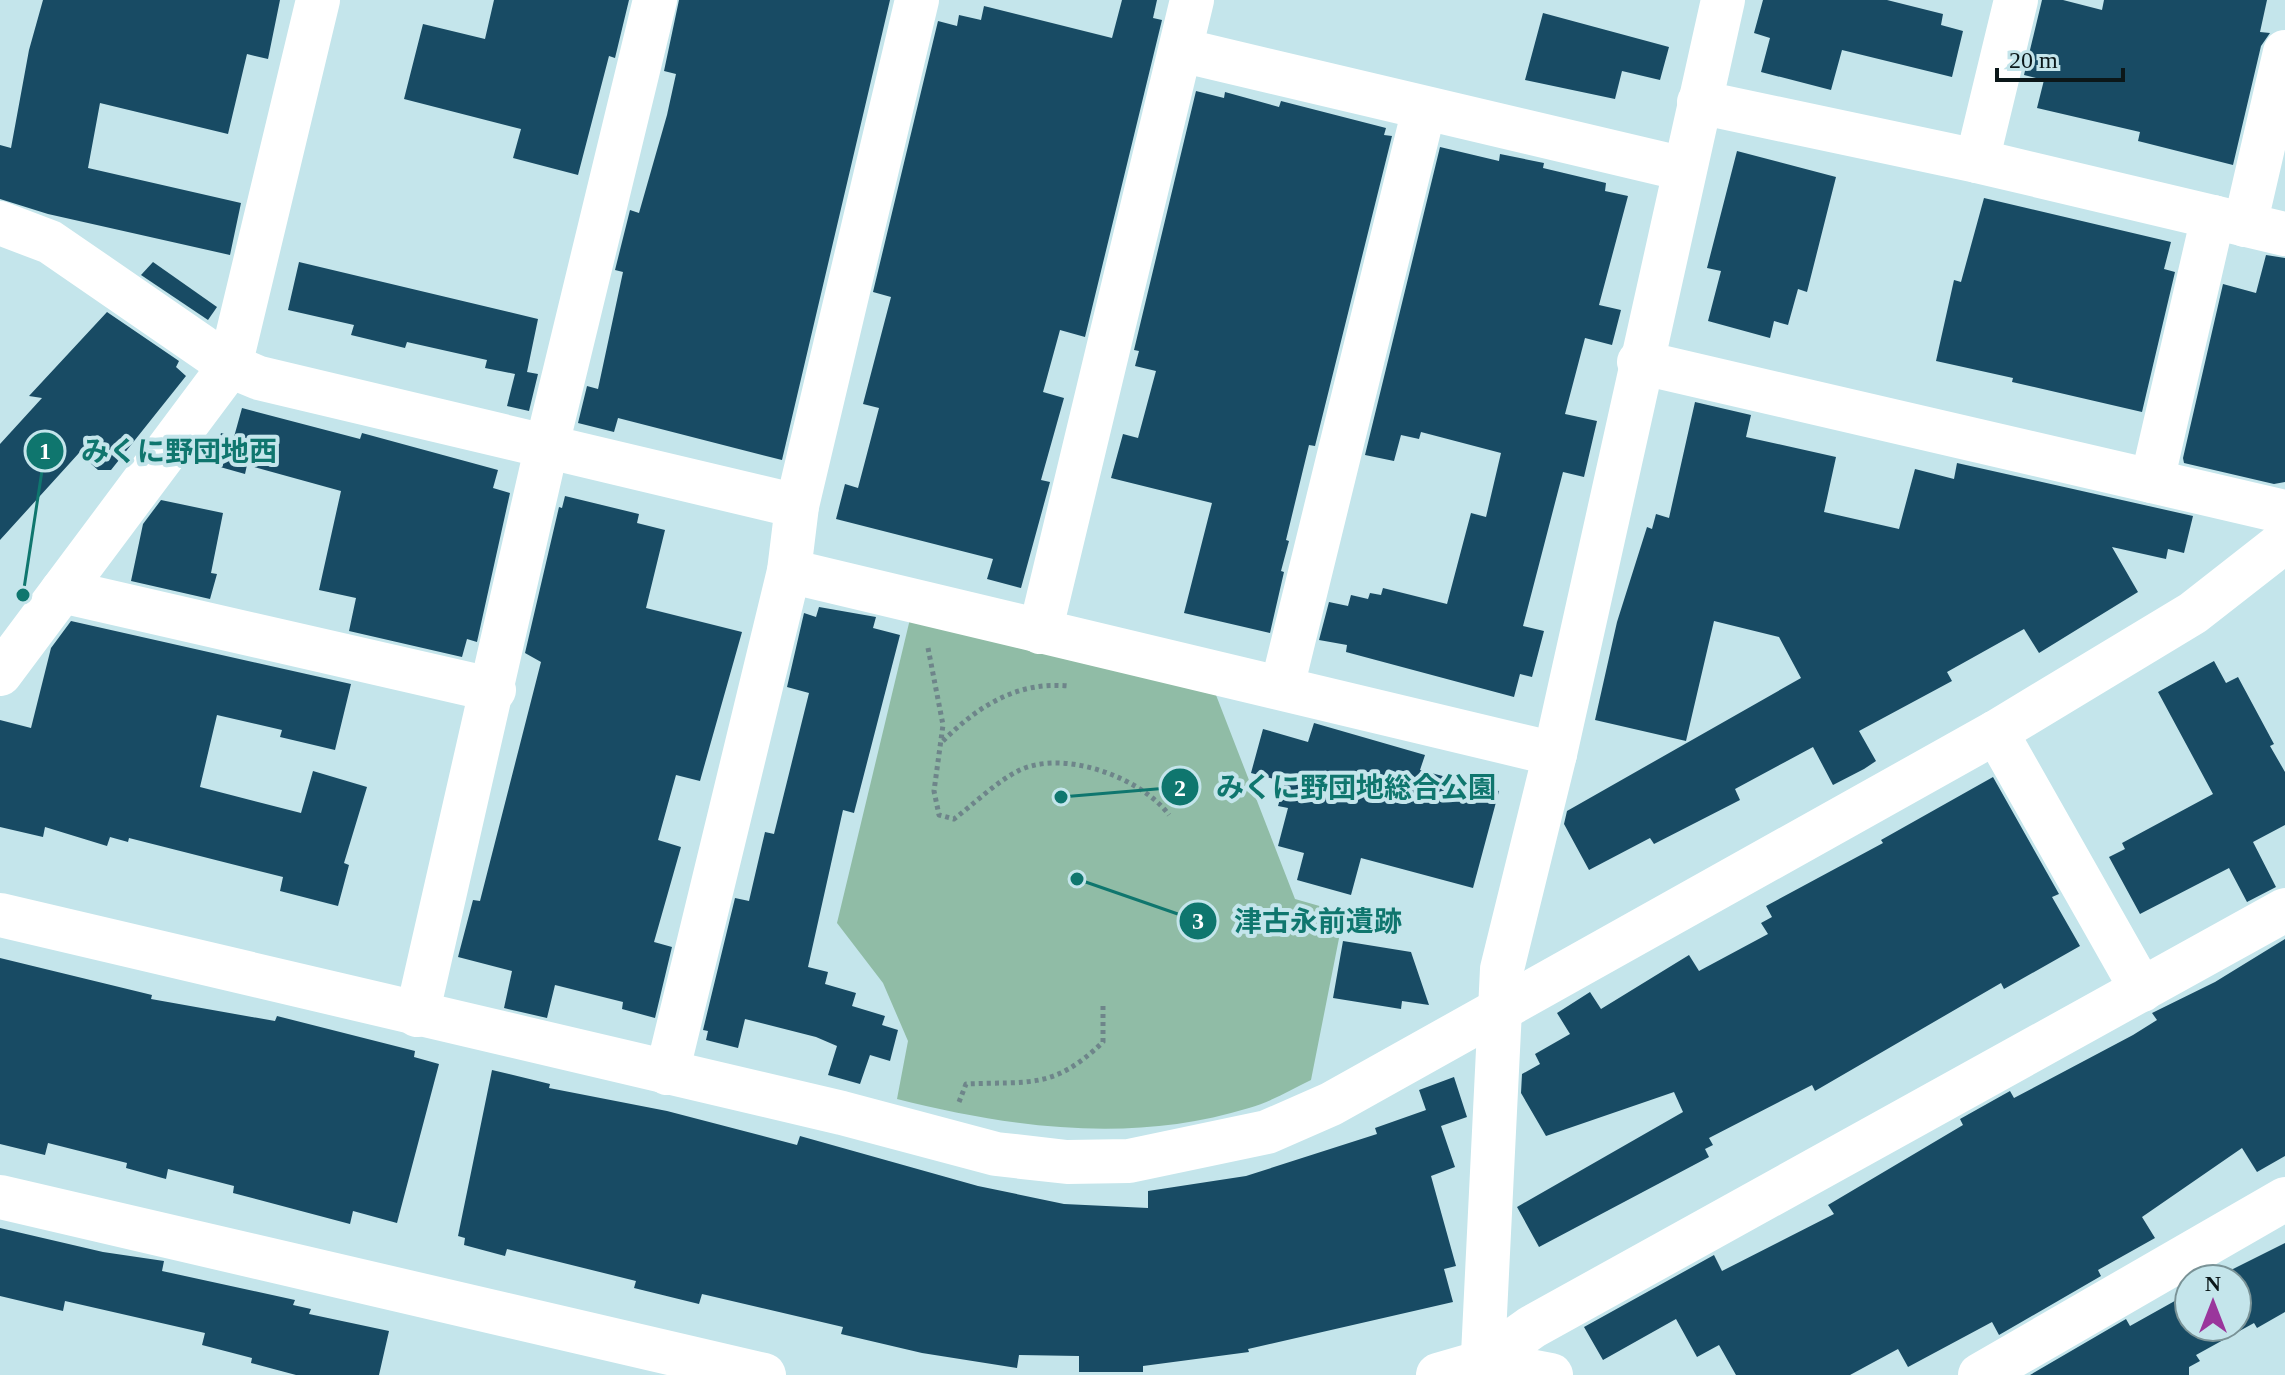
<svg xmlns="http://www.w3.org/2000/svg" width="2285" height="1375" viewBox="0 0 2285 1375" font-family="'Times New Roman','Noto Sans JP',serif">
	<style>
		.green { fill: #90bca6 }
		.building { fill: #184b64 }
		.lines { fill: none; stroke-linecap: round; stroke-linejoin: round }
		.path { stroke: #6e858a; stroke-width: 5; stroke-dasharray: 4 4; stroke-linecap: butt }
		.street { stroke: #fff; stroke-width: 44 }
		.leader { fill: none; stroke: #0f766e; stroke-width: 3 }
		.callout-dot { fill: #0f766e; stroke: #c4e5eb; stroke-width: 3 }
		.mark-label { font-size: 24px; text-anchor: middle; font-weight: bold; fill: #fff }
		.callout-label { font-size: 28px; text-anchor: middle; font-weight: bold; fill: #0f766e; stroke: #c4e5eb; stroke-width: 8; stroke-linejoin: round; paint-order: stroke }
	</style>
	<rect width="100%" height="100%" fill="#c4e5eb"/>
	<path class="green" d="M910 619 1216 695 1295 899 1344 913 1311 1080C1291 1090 1270 1102 1249 1108 1132 1144 1013 1128 897 1099L908 1041 883 983 837 923Z"/>
	<g class="building">
		<path d="M43 0H280L268 59 247 54 228 134 100 103 88 168 241 203 230 255 48 214 0 199V145L11 148 29 50Z"/>
		<path d="M494 0H629L615 58 609 56 578 175 513 158 521 129 404 99 423 24 485 39Z"/>
		<path d="M679 0H890L782 460 618 418 614 432 578 423 587 386 598 389 623 272 615 270 630 210 639 213 667 115 676 74 664 71Z"/>
		<path d="M1122 0H1157L1153 18 1162 20 1085 337 1060 330 1043 392 1064 398 1041 480 1050 482 1021 588 987 579 993 559 836 519 845 484 858 488 879 408 863 404 891 297 873 292 938 21 957 26 959 15 981 20 984 6 1112 38Z"/>
		<path d="M1763 0H1887L1943 14 1941 25 1963 31 1952 77 1842 50 1831 90 1761 72 1770 38 1754 33Z"/>
		<path d="M2042 0H2063L2102 10 2104 0H2267L2260 32 2270 33 2261 46 2233 165 2138 141 2140 132 2037 108 2044 80 2024 75Z"/>
		<path d="M1543 13 1669 47 1660 80 1622 71 1615 99 1525 80Z"/>
		<path d="M1196 91 1224 98 1225 92 1279 107 1281 101 1386 128 1384 135 1392 136 1315 446 1309 445 1286 540 1289 541 1281 571 1284 572 1270 633 1184 613 1212 503 1111 478 1123 434 1138 438 1156 371 1135 366 1139 351 1134 350Z"/>
		<path d="M1440 147 1499 161 1500 154 1544 163 1543 168 1606 183 1605 191 1628 196 1599 305 1621 310 1612 345 1585 338 1565 414 1597 421 1584 477 1563 472 1523 626 1544 631 1532 677 1520 674 1514 697 1346 652 1347 645 1319 640 1329 602 1348 606 1351 595 1368 599 1370 593 1381 595 1383 588 1447 604 1471 513 1486 517 1501 453 1421 432 1419 439 1401 435 1394 461 1365 455Z"/>
		<path d="M1737 151 1836 177 1807 292 1798 289 1788 325 1774 321 1770 338 1708 321 1721 271 1707 268Z"/>
		<path d="M1984 198 2171 242 2164 269 2175 272 2142 412 2012 382 2013 378 1936 361 1954 280 1961 282Z"/>
		<path d="M2266 255 2285 258V482L2274 484 2184 463 2183 458 2223 284 2256 293Z"/>
		<path d="M153 262 217 307 208 320 141 275Z"/>
		<path d="M299 262 538 319 527 372 538 374 529 411 507 406 515 374 485 368 487 360 407 342 405 348 351 335 354 325 288 310Z"/>
		<path d="M107 312 179 361 176 367 186 376 111 470H98L79 453 0 540V444L42 398 29 396Z"/>
		<path d="M1695 402 1751 415 1746 437 1836 457 1824 512 1899 529 1915 469 1954 479 1957 463 2193 516 2184 553 2168 549 2166 559 2112 547 2138 592 2039 653 2024 629 1947 672 1952 681 1859 731 1876 761 1864 769 1833 785 1813 747 1735 789 1740 800 1654 844 1650 838 1589 870 1564 824 1567 811 1801 678 1779 637 1714 621 1686 741 1595 720 1617 622 1647 527 1652 529 1656 514 1669 518Z"/>
		<path d="M242 408 360 439 362 433 498 470 493 488 510 493 477 642 467 639 462 657 349 631 356 598 319 590 341 491 247 465 245 474 213 465 221 433 234 437Z"/>
		<path d="M565 496 639 514 637 523 665 530 646 608 742 632 700 781 676 775 658 840 681 847 654 942 672 947 655 1018 622 1009 623 1002 555 985 547 1018 504 1008 512 971 458 957 473 900 480 901 541 662 525 653 559 507 562 508Z"/>
		<path d="M161 500 223 513 211 573 217 574 210 599 131 581 143 524Z"/>
		<path d="M819 607 876 617 873 628 900 635 854 813 843 810 808 967 828 972 825 984 856 993 852 1006 885 1016 882 1025 898 1030 890 1061 870 1055 860 1084 828 1075 837 1046 816 1037 745 1019 738 1048 706 1040 708 1031 703 1030 735 898 749 901 765 832 774 834 809 693 787 687 804 613 816 617Z"/>
		<path d="M71 621 351 684 335 750 280 737 282 730 217 715 200 787 301 813 313 771 367 787 344 863 349 865 338 906 280 891 283 877 129 838 128 842 110 837 107 846 45 827 43 837 0 827V720L31 728 51 648Z"/>
		<path d="M2214 661 2226 683 2238 677 2274 744 2270 746 2285 772V825L2253 842 2276 887 2247 902 2229 868 2140 914 2109 857 2125 849 2122 843 2213 794 2158 692Z"/>
		<path d="M1314 723 1425 755 1420 770 1499 791 1473 888 1361 858 1351 895 1297 880 1304 853 1278 846 1288 808 1278 806 1285 782 1251 773 1263 729 1308 742Z"/>
		<path d="M1993 777 2059 894 2052 897 2080 946 2004 989 2001 983 1815 1091 1812 1085 1709 1138 1713 1145 1705 1149 1709 1157 1539 1247 1517 1207 1683 1112 1674 1092 1546 1136 1521 1093 1522 1074 1540 1064 1535 1054 1570 1034 1557 1013 1590 992 1601 1009 1689 955 1699 971 1768 934 1761 923 1772 917 1766 906 1883 843 1881 840Z"/>
		<path d="M2285 939V1156L2257 1172 2242 1148 2142 1217 2155 1238 2098 1270 2101 1276 1999 1335 1992 1322 1908 1367 1898 1349 1850 1375H1736L1719 1345 1697 1357 1676 1319 1603 1360 1584 1327 1714 1255 1722 1271 1834 1214 1828 1205 1963 1125 1960 1119 2010 1091 2014 1098 2133 1035 2157 1020 2152 1013 2215 982Z"/>
		<path d="M1343 941 1411 952 1429 1005 1402 1001 1401 1009 1333 998Z"/>
		<path d="M0 958 152 995 151 999 275 1021 277 1016 415 1051 414 1057 439 1064 397 1223 353 1211 350 1224 233 1193 234 1186 168 1169 166 1179 126 1168 127 1163 48 1143 45 1155 0 1144Z"/>
		<path d="M492 1070 550 1084 549 1088 667 1111 797 1145 800 1136 978 1186 1064 1204 1148 1208V1191L1246 1176 1377 1134 1375 1128 1426 1110 1419 1090 1454 1077 1467 1117 1441 1126 1455 1167 1431 1176 1456 1266 1444 1269 1453 1302 1248 1349 1249 1352 1143 1366V1372H1079V1356L1019 1355 1017 1368 922 1353 841 1334 843 1327 702 1294 699 1304 634 1288 636 1281 507 1249 505 1256 464 1245 465 1238 458 1236Z"/>
		<path d="M0 1228 103 1252 164 1261 162 1271 295 1300 293 1305 311 1309 309 1314 389 1331 379 1375H296L251 1363 252 1358 202 1345 205 1333 65 1301 63 1311 0 1296Z"/>
		<path d="M2285 1243V1312L2257 1328 2254 1323 2196 1355 2200 1361 2189 1367V1375H2030L2126 1319 2130 1326 2189 1293V1327H2237V1279H2213Z"/>
	</g>
	<g class="lines">
		<g class="path">
			<path d="M928 648 943 725 934 791 939 815 954 819C974 804 996 782 1018 771 1063 748 1142 778 1169 815"/>
			<path d="M943 741C977 707 1017 681 1068 686"/>
			<path d="M959 1102 966 1084C1030 1081 1053 1090 1103 1042V1003"/>
		</g>
		<g class="street">
			<path d="M1181 50 1684 169"/>
			<path d="M1699 102 1977 161 2285 234"/>
			<path d="M1977 161 2016 0"/>
			<path d="M0 223 50 242 230 366 259 378 797 506"/>
			<path d="M2245 225 2285 52"/>
			<path d="M1639 362 2285 512"/>
			<path d="M2152 481 2213 217"/>
			<path d="M789 571 1555 754"/>
			<path d="M62 591 494 690"/>
			<path d="M1040 632 1192 0"/>
			<path d="M0 674 230 366 318 0"/>
			<path d="M1282 687 1424 109"/>
			<path d="M1996 732 2142 990"/>
			<path d="M0 915 842 1113 996 1154 1067 1162 1129 1161 1267 1132 1331 1104 1996 732 2193 613 2285 541"/>
			<path d="M417 1015 547 445 655 0"/>
			<path d="M667 1073 789 571 797 506 917 0"/>
			<path d="M0 1197 764 1375"/>
			<path d="M1483 1362 1551 1375"/>
			<path d="M1438 1375 1483 1362 1532 1327 2285 910"/>
			<path d="M1482 1375 1502 969 1555 754 1723 0"/>
			<path d="M1980 1375 2285 1199"/>
		</g>
	</g>
	<path class="leader" d="M23 595L45 451M1061 797L1180 787M1077 879L1198 921"/>
	<g class="callout-dot">
		<circle cx="23" cy="595" r="8"/>
		<circle cx="1061" cy="797" r="8"/>
		<circle cx="1077" cy="879" r="8"/>
		<circle cx="45" cy="451" r="20"/>
		<circle cx="1180" cy="787" r="20"/>
		<circle cx="1198" cy="921" r="20"/>
	</g>
	<g class="mark-label">
		<text x="45" y="459">1</text>
		<text x="1180" y="796">2</text>
		<text x="1198" y="929">3</text>
	</g>
	<g class="callout-label">
		<text x="179" y="461">みくに野団地西</text>
		<text x="1356" y="797">みくに野団地総合公園</text>
		<text x="1318" y="931">津古永前遺跡</text>
	</g>
	<g transform="translate(2213 1303)"><circle r="38" fill="#c4e5eb" stroke="#7a9397" stroke-width="2"/>
	<path d="M0-6L14 30L0 20L-14 30Z" fill="#9a369c"/>
	<text y="-12" font-size="22" font-weight="bold" text-anchor="middle" fill="#0b1719">N</text>
	</g>
	<path d="M1997 68v12h126v-12" fill="none" stroke="#0b1719" stroke-width="4"/>
	<text x="2009" y="68" font-size="24" fill="#0b1719" stroke="#c4e5eb" stroke-width="6" paint-order="stroke">20 m</text>
</svg>
